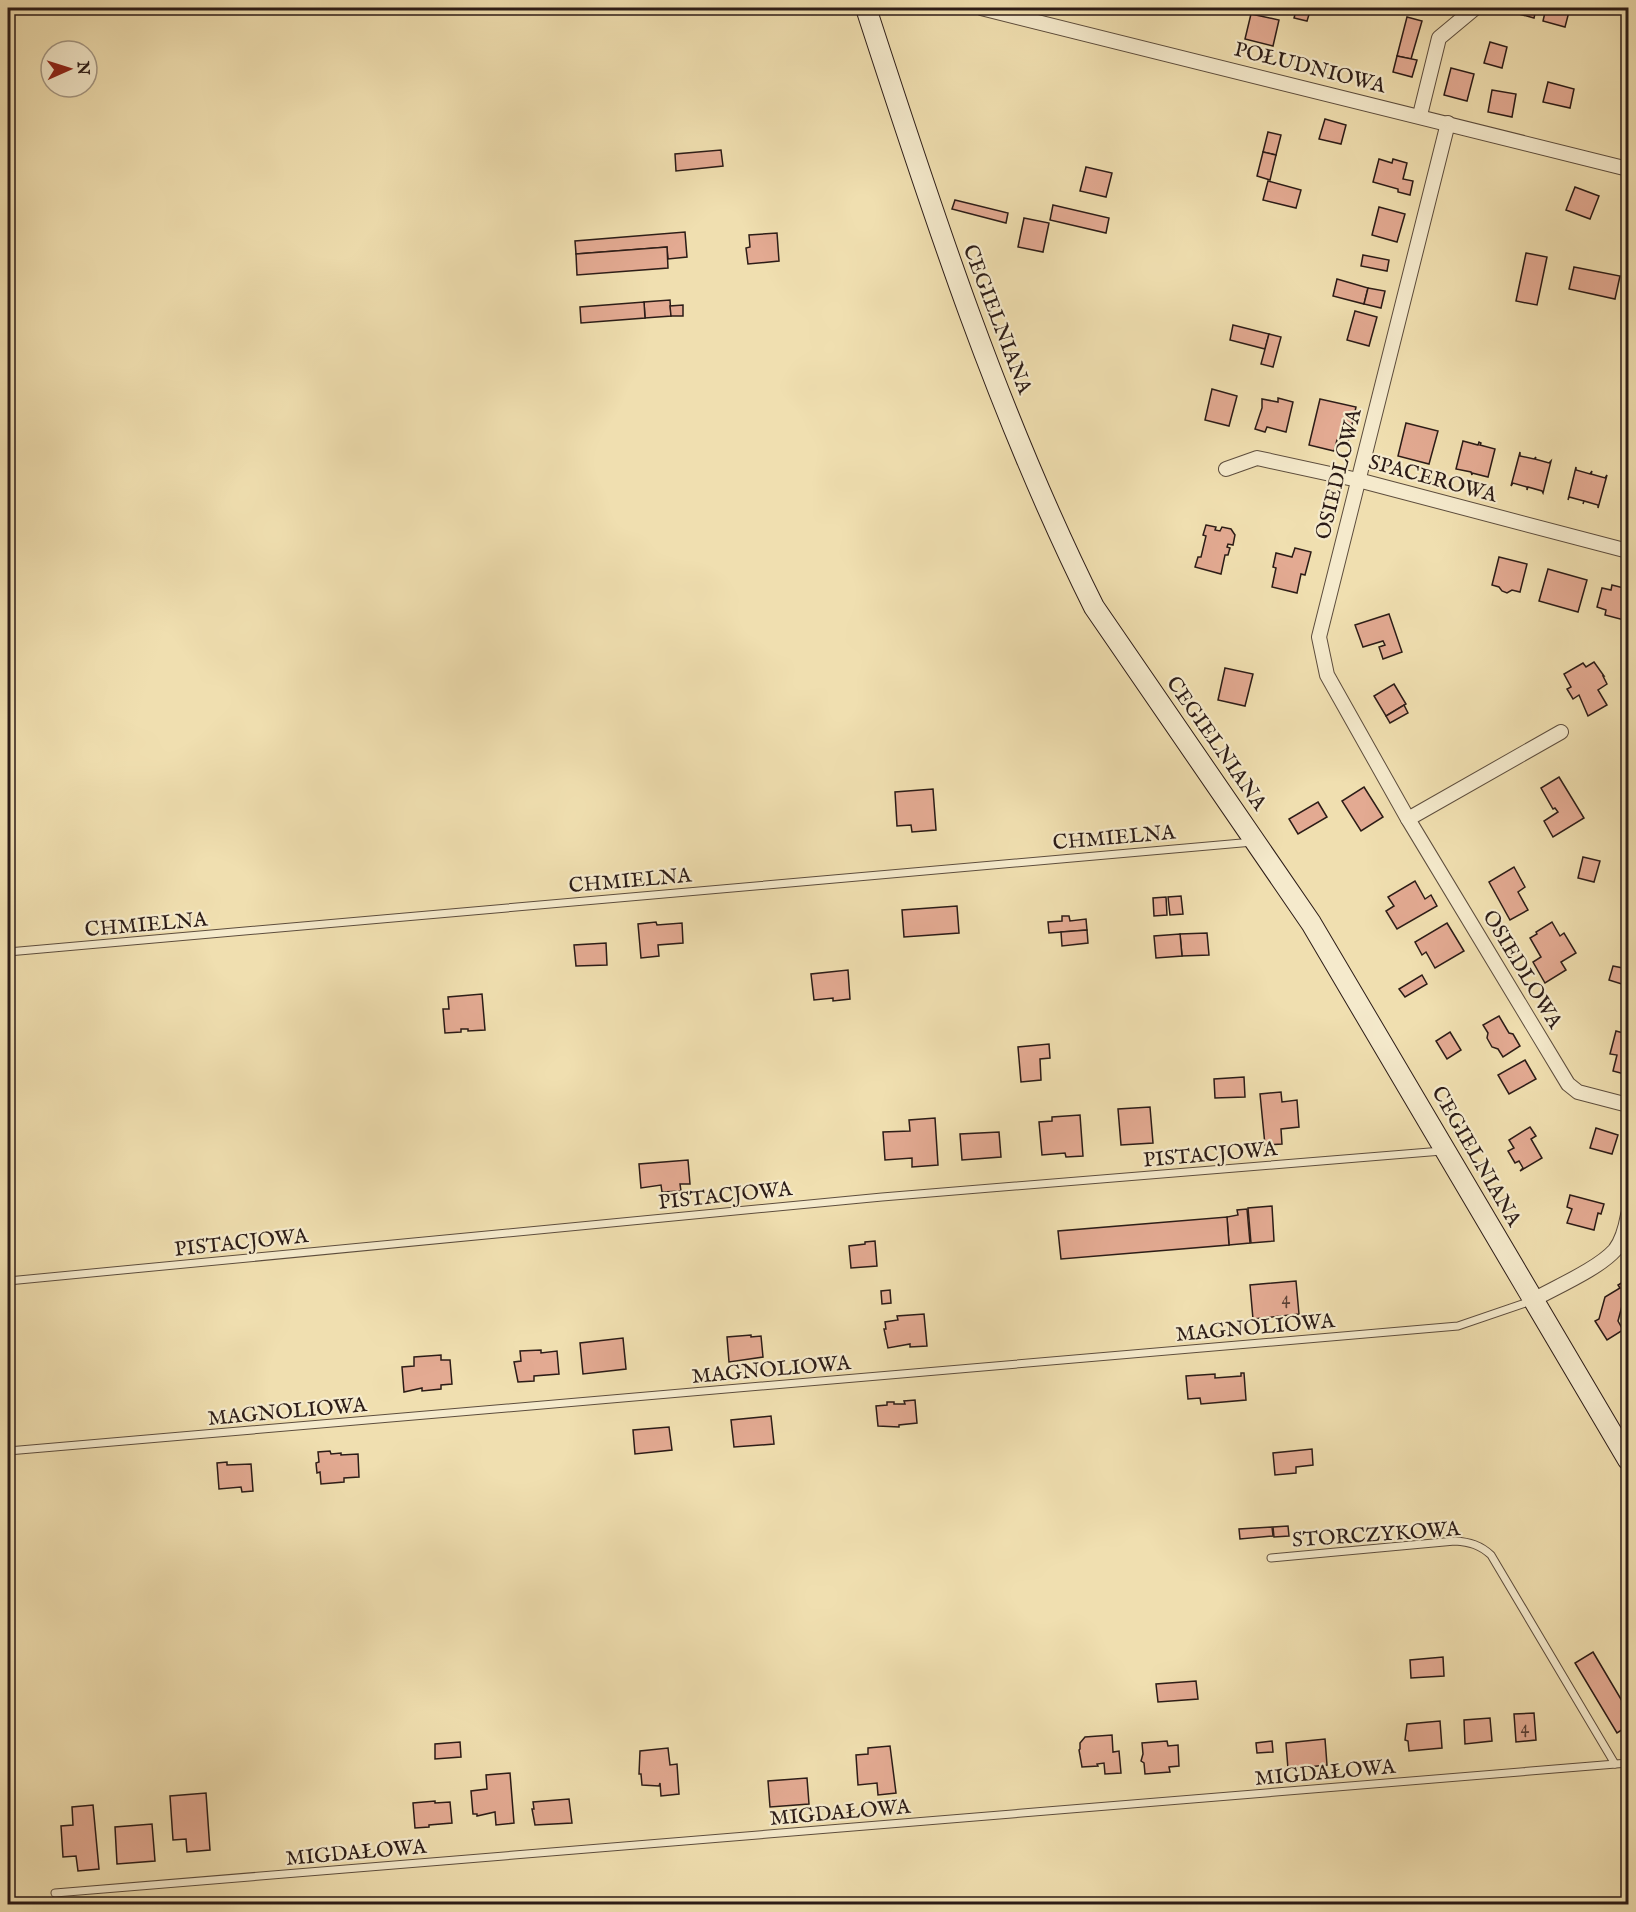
<svg xmlns="http://www.w3.org/2000/svg" width="1636" height="1912" viewBox="0 0 1636 1912" font-family="'IM FELL English',serif">
	<style>
		.building { fill: #e3aa92; stroke: #2c1c17; stroke-width: 1.5 }
		.lines { fill: none; stroke-linecap: round; stroke-linejoin: round }
		.lane-casing { stroke: #5d4d3d; stroke-width: 9 }
		.street-casing { stroke: #5d4d3d; stroke-width: 16 }
		.secondary-casing { stroke: #2c1c17; stroke-width: 22 }
		.lane { stroke: #f5eacc; stroke-width: 7 }
		.street { stroke: #f5eacc; stroke-width: 14 }
		.secondary { stroke: #f5eacc; stroke-width: 20 }
		.labels { text-anchor: middle; stroke-width: 4.5; stroke-linejoin: round; paint-order: stroke }
		.number-label { font-size: 18px; fill: #5a4036 }
		.street-label { font-size: 21px; fill: #2c1c17; stroke: #f5eacc }
	</style>
	<rect width="100%" height="100%" fill="#f0dfb0"/>
	<filter id="stains"><feTurbulence type="fractalNoise" baseFrequency=".00333" numOctaves="4"/><feColorMatrix values="0 0 0 0 .2 0 0 0 0 .09 0 0 0 0 .02 0 0 0 .5 -.17"/></filter>
	<radialGradient id="worn" r=".72"><stop offset=".6" stop-color="#630" stop-opacity="0"/><stop offset="1" stop-color="#630" stop-opacity=".3"/></radialGradient>
	<g class="building">
		<path d="M1151 8H1173L1171 14Z"/>
		<path d="M1297 8H1311L1307 21 1294 18Z"/>
		<path d="M1505 8H1539V9H1536L1534 18 1504 10Z"/>
		<path d="M1546 8H1570L1565 27 1543 21Z"/>
		<path d="M1251 14 1279 20 1273 46 1245 39Z"/>
		<path d="M1407 17 1422 21 1411 59 1397 56Z"/>
		<path d="M1490 42 1507 47 1502 68 1484 63Z"/>
		<path d="M1397 56 1417 60 1412 77 1393 72Z"/>
		<path d="M1451 68 1474 74 1467 101 1444 95Z"/>
		<path d="M1548 82 1574 89 1570 108 1543 102Z"/>
		<path d="M1492 90 1516 94 1512 117 1488 112Z"/>
		<path d="M1325 119 1346 125 1341 144 1319 139Z"/>
		<path d="M1268 132 1281 135 1276 155 1263 152Z"/>
		<path d="M721 150 723 166 676 171 675 154Z"/>
		<path d="M1263 152 1276 155 1270 180 1257 176Z"/>
		<path d="M1379 159 1392 163 1393 159 1407 163 1403 179 1413 181 1410 195 1398 192V189L1373 182Z"/>
		<path d="M1086 167 1112 173 1106 197 1080 191Z"/>
		<path d="M1268 181 1301 190 1296 208 1263 200Z"/>
		<path d="M1575 187 1599 196 1590 219 1566 210Z"/>
		<path d="M955 200 1008 213 1006 223 952 209Z"/>
		<path d="M1053 205 1109 218 1106 233 1050 220Z"/>
		<path d="M1379 207 1405 214 1397 242 1372 235Z"/>
		<path d="M1024 218 1049 223 1043 252 1018 247Z"/>
		<path d="M685 232 687 257 668 259 667 247 576 254 575 241Z"/>
		<path d="M777 233 779 261 748 264 746 248 750 247 749 235Z"/>
		<path d="M667 247 668 268 577 275 576 254Z"/>
		<path d="M1526 253 1547 257 1537 305 1516 301Z"/>
		<path d="M1363 255 1389 260 1387 271 1361 266Z"/>
		<path d="M1574 267 1620 276 1615 299 1569 289Z"/>
		<path d="M1337 279 1368 288 1364 304 1333 296Z"/>
		<path d="M1368 288 1385 291 1381 308 1364 304Z"/>
		<path d="M670 300 671 316 645 318 644 302Z"/>
		<path d="M644 302 645 318 581 323 580 307Z"/>
		<path d="M683 305V316H671L670 306Z"/>
		<path d="M1355 311 1377 317 1369 346 1347 340Z"/>
		<path d="M1233 325 1269 334 1265 349 1230 340Z"/>
		<path d="M1269 334 1281 337 1273 367 1261 364Z"/>
		<path d="M1212 389 1237 396 1229 426 1205 420Z"/>
		<path d="M1278 398 1293 402 1286 432 1267 427 1265 432 1255 429 1262 408V399L1278 402Z"/>
		<path d="M1320 399 1356 407 1348 442 1337 440 1334 451 1309 445Z"/>
		<path d="M1406 423 1438 431 1429 464 1398 456Z"/>
		<path d="M1463 441 1478 445 1479 442 1481 443 1480 445 1495 449 1488 477 1472 473V475L1471 472 1456 469Z"/>
		<path d="M1520 452V456L1534 459 1536 457 1535 459 1549 463 1551 461 1543 493 1542 491 1528 487 1527 490V487L1513 483 1511 486Z"/>
		<path d="M1576 467V470L1590 474 1592 471 1591 474 1605 478 1607 475 1598 508V505L1584 501 1583 504 1584 501 1569 497 1568 500Z"/>
		<path d="M1206 525 1216 527 1215 530 1220 531 1222 527 1231 529 1235 535 1233 545 1228 544 1227 547 1230 548 1228 555H1225L1221 574 1195 567 1198 557H1201L1206 536 1203 535Z"/>
		<path d="M1295 548 1311 552 1305 575 1301 574 1297 593 1272 587 1276 568 1273 567 1276 553 1292 557Z"/>
		<path d="M1499 557 1527 564 1520 592 1512 590 1507 593 1502 591 1499 587 1492 585Z"/>
		<path d="M1548 569 1587 580 1578 612 1539 601Z"/>
		<path d="M1612 585 1628 589V621L1605 615 1606 610 1597 607 1602 588 1611 590Z"/>
		<path d="M1389 614 1402 652 1383 659 1379 647 1385 645 1383 641 1363 647 1355 625Z"/>
		<path d="M1594 662 1604 676H1603L1607 684 1598 690 1607 705 1588 716 1579 695 1573 699 1567 689 1571 687 1564 674 1583 663 1586 667Z"/>
		<path d="M1225 668 1253 674 1245 706 1218 700Z"/>
		<path d="M1394 684 1406 704 1386 716 1374 696Z"/>
		<path d="M1404 705 1408 713 1390 723 1386 716Z"/>
		<path d="M1559 777 1584 818 1553 837 1544 821 1558 812 1555 808 1553 809 1541 788Z"/>
		<path d="M1364 787 1383 817 1361 831 1342 801Z"/>
		<path d="M933 789 936 830 912 832 911 825 897 826 895 792Z"/>
		<path d="M1318 802 1327 817 1298 834 1289 819Z"/>
		<path d="M1583 857 1600 861 1594 882 1578 878Z"/>
		<path d="M1514 867 1525 887 1518 892 1528 910 1510 920 1489 882Z"/>
		<path d="M1415 881 1425 899 1431 895 1437 906 1397 929 1386 911 1394 906 1388 897Z"/>
		<path d="M1181 896 1183 914 1170 915 1168 897Z"/>
		<path d="M1166 897 1167 915 1154 916 1153 898Z"/>
		<path d="M957 906 959 933 904 937 902 910Z"/>
		<path d="M1062 916H1069L1070 921 1086 919 1087 930 1049 933 1048 922 1062 921Z"/>
		<path d="M656 922 657 925 682 923 683 943 658 945 659 956 641 958 638 924Z"/>
		<path d="M1552 922 1560 936 1564 933 1576 953 1561 962 1566 970 1545 983 1533 962 1541 957 1530 938 1537 934 1536 932Z"/>
		<path d="M1447 923 1464 951 1435 968 1426 952 1422 955 1415 942Z"/>
		<path d="M1087 930 1088 943 1062 946 1061 932Z"/>
		<path d="M1207 933 1209 955 1182 956 1180 934Z"/>
		<path d="M1180 934 1182 956 1156 958 1154 936Z"/>
		<path d="M606 943 607 965 576 966 574 945Z"/>
		<path d="M1613 966 1628 969V967V986L1609 980Z"/>
		<path d="M848 970 850 999 833 1001V998L814 1000 811 974Z"/>
		<path d="M1422 975 1427 984 1405 997 1399 989Z"/>
		<path d="M482 994 485 1030 468 1031V1029H461V1032L445 1033 443 1009H449L448 997Z"/>
		<path d="M1499 1016 1509 1033 1513 1034 1520 1046 1503 1057 1498 1049 1492 1047 1487 1038 1488 1033 1483 1025Z"/>
		<path d="M1616 1031 1627 1034 1628 1032V1075L1613 1071 1617 1055 1610 1054Z"/>
		<path d="M1450 1032 1461 1050 1447 1059 1436 1041Z"/>
		<path d="M1049 1044 1050 1058 1040 1059 1041 1080 1021 1082 1018 1047Z"/>
		<path d="M1525 1060 1536 1079 1509 1094 1498 1075Z"/>
		<path d="M1244 1077 1245 1097 1215 1098 1214 1079Z"/>
		<path d="M1281 1092 1282 1102 1297 1100 1299 1127 1281 1129 1282 1144 1265 1145 1260 1094Z"/>
		<path d="M1150 1107 1153 1143 1121 1145 1118 1109Z"/>
		<path d="M1080 1115 1083 1156 1066 1157 1065 1153 1042 1155 1039 1122 1052 1121V1117Z"/>
		<path d="M935 1118 938 1165 912 1167V1158L885 1160 883 1132 910 1131 909 1120Z"/>
		<path d="M1530 1127 1536 1136 1531 1139 1542 1158 1520 1171 1523 1168 1519 1161 1515 1163 1508 1151 1514 1148 1509 1140Z"/>
		<path d="M1596 1128 1618 1135 1612 1154 1590 1148Z"/>
		<path d="M999 1132 1001 1157 962 1160 960 1134Z"/>
		<path d="M688 1160 690 1184H680L681 1191 662 1192 661 1185 641 1188 639 1164Z"/>
		<path d="M1570 1195 1604 1204 1601 1214 1598 1213 1594 1230 1567 1223 1572 1209 1567 1207Z"/>
		<path d="M1272 1206 1274 1241 1251 1243 1248 1208Z"/>
		<path d="M1247 1209 1250 1243 1229 1245 1227 1217 1238 1215 1237 1210Z"/>
		<path d="M1227 1217 1229 1245 1061 1259 1058 1231Z"/>
		<path d="M875 1241 877 1266 851 1268 849 1246 865 1244V1242Z"/>
		<path d="M1628 1279V1310L1624 1305 1622 1306 1618 1321 1623 1330 1607 1340 1595 1321 1599 1319 1605 1297 1620 1288 1618 1285Z"/>
		<path d="M1296 1281 1299 1314 1253 1319 1250 1285Z"/>
		<path d="M890 1290 891 1303 882 1304 881 1291Z"/>
		<path d="M924 1314 927 1346 910 1347V1344L888 1348 884 1329H886L885 1322 898 1320 897 1316Z"/>
		<path d="M751 1335V1337L761 1336 763 1357 729 1362 727 1337Z"/>
		<path d="M623 1338 626 1369 583 1374 580 1343Z"/>
		<path d="M541 1350V1353L557 1351 559 1374 534 1376V1381L518 1382 514 1362 521 1361 520 1351Z"/>
		<path d="M441 1355V1360H450L452 1384 441 1385V1389L422 1391V1388L404 1392 402 1367 414 1366V1357Z"/>
		<path d="M1241 1373H1244L1246 1400 1201 1404 1200 1398 1188 1399 1186 1376 1215 1374V1378L1241 1376Z"/>
		<path d="M915 1400 917 1423 899 1425V1427L878 1426 876 1406 887 1405V1402H894V1404H905L904 1401Z"/>
		<path d="M771 1416 774 1444 734 1447 731 1420Z"/>
		<path d="M669 1427 672 1450 635 1454 633 1430Z"/>
		<path d="M1312 1449 1313 1465 1296 1467V1473L1275 1475 1273 1453Z"/>
		<path d="M330 1451 331 1454 341 1453V1455L358 1454 359 1477 344 1478V1482L321 1484 320 1472 317 1473 316 1463 319 1462 318 1452Z"/>
		<path d="M227 1462V1465L251 1464 253 1491 242 1492 241 1487 219 1489 217 1463Z"/>
		<path d="M1288 1526 1289 1536 1274 1537 1273 1527Z"/>
		<path d="M1272 1527 1273 1536 1240 1539 1239 1529Z"/>
		<path d="M1593 1652 1628 1711V1726L1617 1733 1575 1663Z"/>
		<path d="M1443 1657 1444 1676 1411 1678 1410 1660Z"/>
		<path d="M1196 1681 1198 1699 1158 1702 1156 1684Z"/>
		<path d="M1534 1713 1536 1740 1516 1742 1514 1714Z"/>
		<path d="M1490 1718 1492 1741 1465 1744 1464 1720Z"/>
		<path d="M1440 1721 1442 1748 1409 1751 1408 1741 1405 1740 1407 1724Z"/>
		<path d="M1112 1735 1113 1752 1119 1751 1121 1773 1105 1774 1104 1763 1097 1764 1098 1766 1082 1767 1079 1750 1080 1749V1743L1085 1737Z"/>
		<path d="M1325 1739 1327 1765 1288 1769 1286 1743Z"/>
		<path d="M1167 1741 1168 1746 1178 1745 1179 1766 1169 1767 1170 1772 1145 1774 1144 1763 1141 1761 1143 1754 1142 1743Z"/>
		<path d="M1272 1741 1273 1752 1257 1753 1256 1743Z"/>
		<path d="M460 1742 461 1757 435 1759V1744Z"/>
		<path d="M890 1746 896 1793 878 1795 877 1783 858 1785 856 1755 868 1754V1748Z"/>
		<path d="M668 1748 670 1765 677 1764 679 1794 661 1796 660 1783 659 1786 642 1785 641 1774H639L640 1751Z"/>
		<path d="M510 1773 514 1823 496 1825 495 1812 477 1816V1814H473L471 1791 487 1789 486 1775Z"/>
		<path d="M807 1778 809 1804 770 1807 768 1781Z"/>
		<path d="M206 1793 210 1850 187 1852 186 1839 173 1840 170 1796Z"/>
		<path d="M569 1799 572 1823 535 1825 532 1809H534L533 1802Z"/>
		<path d="M435 1801V1803L450 1802 452 1823 429 1825V1827L415 1828 413 1803Z"/>
		<path d="M93 1805 99 1869 78 1871 76 1856 63 1857 61 1826 73 1825 72 1807Z"/>
		<path d="M152 1824 155 1861 117 1864 115 1827Z"/>
	</g>
	<g class="lines">
		<defs>
			<g id="lane">
				<path d="M8 952 1253 842"/>
				<path d="M8 1281 882 1197 1442 1151"/>
				<path d="M8 1451 1458 1326 1531 1301"/>
				<path d="M1271 1558 1455 1541C1470 1542 1480 1545 1491 1555L1615 1764"/>
				<path d="M55 1893 1628 1763"/>
			</g>
			<g id="street">
				<path d="M981 8 1628 169"/>
				<path d="M1420 115 1439 38 1475 8"/>
				<path d="M1448 123 1319 637 1327 675 1408 819 1568 1084 1578 1092 1628 1105"/>
				<path d="M1226 469 1257 458 1358 480 1628 551"/>
				<path d="M1408 819 1561 732"/>
				<path d="M1533 1300C1556 1287 1598 1269 1615 1250 1622 1241 1626 1226 1628 1215"/>
			</g>
			<path id="secondary" d="M866 8C932 211 998 415 1094 607L1311 923 1628 1460"/>
		</defs>
		<use href="#lane" class="lane-casing"/>
		<use href="#street" class="street-casing"/>
		<use href="#secondary" class="secondary-casing"/>
		<use href="#lane" class="lane"/>
		<use href="#street" class="street"/>
		<use href="#secondary" class="secondary"/>
	</g>
	<g class="labels">
		<g class="number-label">
			<text x="1286" y="1304">4</text>
			<text x="1525" y="1733">4</text>
		</g>
		<g class="street-label">
			<text transform="translate(1310 67) rotate(14)" y="7">POŁUDNIOWA</text>
			<text transform="translate(998 319) rotate(69)" y="7">CEGIELNIANA</text>
			<text transform="translate(1338 474) rotate(-76)" y="7">OSIEDLOWA</text>
			<text transform="translate(1433 478) rotate(15)" y="7">SPACEROWA</text>
			<text transform="translate(1217 743) rotate(55)" y="7">CEGIELNIANA</text>
			<text transform="translate(1114 837) rotate(-5)" y="7">CHMIELNA</text>
			<text transform="translate(630 880) rotate(-5)" y="7">CHMIELNA</text>
			<text transform="translate(146 924) rotate(-5)" y="7">CHMIELNA</text>
			<text transform="translate(1523 969) rotate(59)" y="7">OSIEDLOWA</text>
			<text transform="translate(1210 1154) rotate(-5)" y="7">PISTACJOWA</text>
			<text transform="translate(1477 1156) rotate(60)" y="7">CEGIELNIANA</text>
			<text transform="translate(725 1195) rotate(-6)" y="7">PISTACJOWA</text>
			<text transform="translate(241 1242) rotate(-6)" y="7">PISTACJOWA</text>
			<text transform="translate(1255 1327) rotate(-5)" y="7">MAGNOLIOWA</text>
			<text transform="translate(771 1369) rotate(-5)" y="7">MAGNOLIOWA</text>
			<text transform="translate(287 1411) rotate(-5)" y="7">MAGNOLIOWA</text>
			<text transform="translate(1376 1534) rotate(-4)" y="7">STORCZYKOWA</text>
			<text transform="translate(1325 1772) rotate(-5)" y="7">MIGDAŁOWA</text>
			<text transform="translate(840 1812) rotate(-5)" y="7">MIGDAŁOWA</text>
			<text transform="translate(356 1852) rotate(-5)" y="7">MIGDAŁOWA</text>
		</g>
	</g>
	<rect width="1636" height="1912" fill="none" stroke="#f0dfb0" stroke-width="30"/>
	<rect x="9" y="9" width="1618" height="1894" fill="none" stroke="#2c1c17" stroke-width="3"/>
	<rect x="15" y="15" width="1606" height="1882" fill="none" stroke="#2c1c17" stroke-width="1.5"/>
	<g transform="translate(69 69) rotate(87)"><circle r="28" fill="#f5eacc" stroke="#a59884" stroke-width="1.5"/>
	<path d="M0-4.5L10 22L0 15L-10 22Z" fill="#8f2418"/>
	<text y="-9" font-size="16" font-weight="bold" text-anchor="middle" fill="#2c1c17">N</text>
	</g>
	<rect width="100%" height="100%" filter="url(#stains)"/>
	<rect width="100%" height="100%" fill="url(#worn)"/>
</svg>
